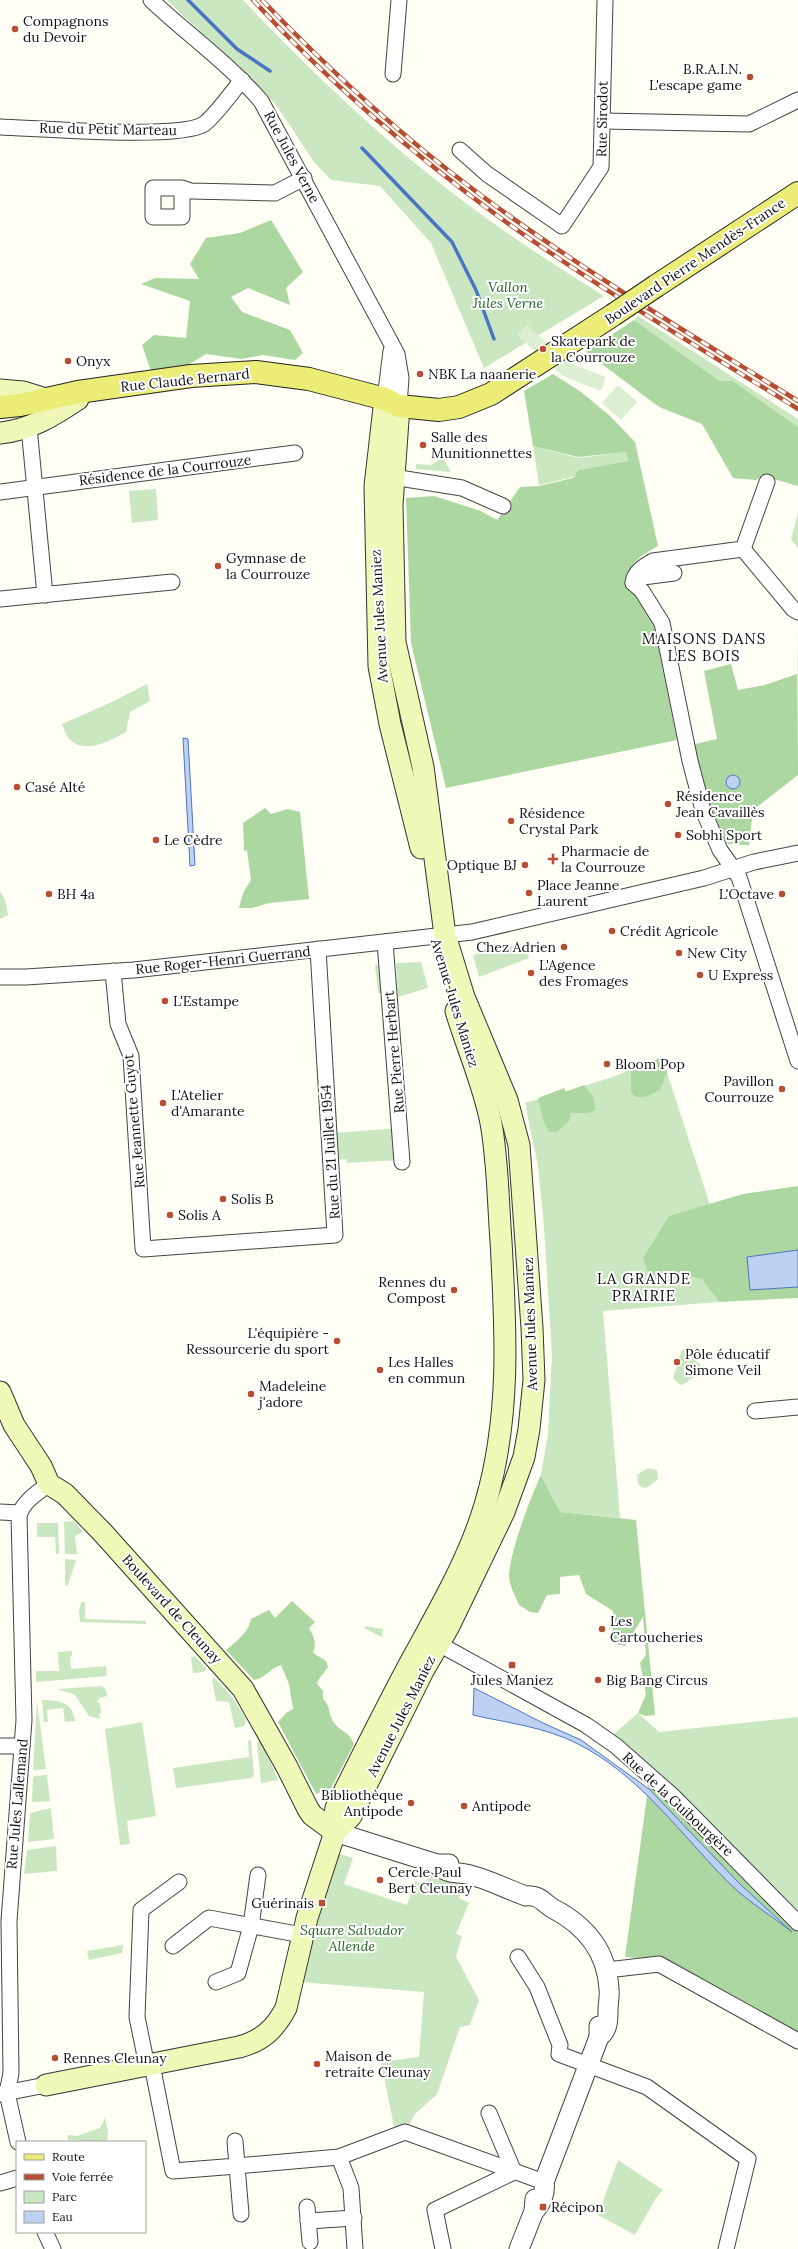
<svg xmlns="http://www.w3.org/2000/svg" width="798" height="2249" viewBox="0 0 798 2249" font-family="Lora,serif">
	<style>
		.green { fill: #cbe7c1 }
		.forest { fill: #acd7a1 }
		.pitch { fill: #ddefd2 }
		.water { fill: #bed1f2; stroke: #4b75c3 }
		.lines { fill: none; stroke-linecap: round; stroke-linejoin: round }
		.stream { stroke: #4b75c3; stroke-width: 3.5 }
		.minor-casing { stroke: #444; stroke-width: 17 }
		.tertiary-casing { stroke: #444; stroke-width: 21 }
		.secondary-casing { stroke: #333; stroke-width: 23 }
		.primary-casing { stroke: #222; stroke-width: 24 }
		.minor { stroke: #fff; stroke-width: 15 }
		.tertiary { stroke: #fff; stroke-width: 19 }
		.secondary { stroke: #eff8b6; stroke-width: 21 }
		.primary { stroke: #eced76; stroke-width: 22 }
		.rail-casing { stroke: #b74e33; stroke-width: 4.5 }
		.rail { stroke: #fff; stroke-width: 3; stroke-dasharray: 9; stroke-linecap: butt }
		.primary-bridge-casing { stroke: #222; stroke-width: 24; stroke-linecap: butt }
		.primary-bridge { stroke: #eced76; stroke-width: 22 }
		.poi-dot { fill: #b74e33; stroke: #fff; stroke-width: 1.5 }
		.labels { text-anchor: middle; stroke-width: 4; stroke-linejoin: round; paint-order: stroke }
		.poi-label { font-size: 14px; fill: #111; stroke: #fff; text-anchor: start }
		.street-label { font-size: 14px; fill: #111; stroke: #fff }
		.park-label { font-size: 14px; font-style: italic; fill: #256428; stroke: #fff }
		.neighbourhood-label { font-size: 15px; letter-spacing: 1px; fill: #111; stroke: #fff }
	</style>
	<rect width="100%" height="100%" fill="#fefef5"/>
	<g class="green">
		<path d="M167 0H243C322 84 408 164 503 230 536 253 570 275 604 296L484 368 431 243 380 186 331 180 314 162 277 106Z"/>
		<path d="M638 316 798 419V427L733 381H720L634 320Z"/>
		<path d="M533 446 578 458 626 452 628 461 578 470 573 477 539 485Z"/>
		<path d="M443 458 451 472 416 469V464L431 465Z"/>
		<path d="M156 489 158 520 132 523 129 491Z"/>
		<path d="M798 513V548L791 539Z"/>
		<path d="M147 684 150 701 130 712 126 732C109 741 86 755 69 739 66 736 64 728 62 724L112 702Z"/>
		<path d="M0 891 5 900 8 915 0 919Z"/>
		<path d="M525 943 529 958 479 977 473 955Z"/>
		<path d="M421 962 428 988 398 997 396 963Z"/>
		<path d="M382 964 385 993H378L375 965Z"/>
		<path d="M662 1057 710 1205 669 1216 649 1275H684L702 1279 719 1302 603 1311 620 1518 560 1512 541 1475 548 1434 552 1355 544 1227 538 1166 525 1103 610 1078Z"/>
		<path d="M399 1128V1160L347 1163 346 1159 337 1160 335 1133Z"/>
		<path d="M682 1349 701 1365 697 1375 682 1385 679 1384 673 1378Z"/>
		<path d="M648 1468 657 1470 658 1479 648 1487 643 1488 638 1484 637 1475Z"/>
		<path d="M74 1521 83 1532 75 1536 77 1554H65L64 1522Z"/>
		<path d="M37 1523H58L59 1554H56L55 1537H37Z"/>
		<path d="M65 1559 76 1560 68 1585 65 1586Z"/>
		<path d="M81 1602H85V1619L146 1621V1624L80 1622 79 1612Z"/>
		<path d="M365 1626 383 1629 382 1637 364 1628Z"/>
		<path d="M72 1651V1656L70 1657 71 1669 106 1666 107 1676 36 1682V1671H59L58 1652Z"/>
		<path d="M195 1656 207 1669 203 1672 193 1673 191 1657Z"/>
		<path d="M214 1677 232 1697 246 1719 245 1726 235 1728 229 1702 216 1701 212 1680Z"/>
		<path d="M102 1686 106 1690 107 1696 99 1698V1700L97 1701V1703H100L101 1713 99 1714 100 1719 89 1716 75 1695 57 1689Z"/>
		<path d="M42 1700C60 1701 72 1701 75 1721L65 1722 63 1708 47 1710 48 1722H44Z"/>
		<path d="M37 1702 46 1769 34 1770 33 1769Z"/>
		<path d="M638 1713 659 1732 798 1717V1914L676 1789 614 1734Z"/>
		<path d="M142 1722 156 1816 127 1821 130 1844 120 1845 105 1729Z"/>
		<path d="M251 1740 254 1776 251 1778 176 1788 173 1768 249 1757 248 1741Z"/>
		<path d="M261 1740 278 1780 261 1783 257 1742Z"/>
		<path d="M47 1775 50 1801 32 1802 33 1778 35 1776Z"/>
		<path d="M51 1808 54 1839 28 1842 30 1813Z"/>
		<path d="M56 1846 57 1871 24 1874 27 1850Z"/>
		<path d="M329 1851 353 1858 344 1884 407 1905 415 1881 424 1885 430 1875 452 1881 463 1887 459 1898 469 1903 456 1934 462 1936 456 1957 479 2000 470 2025 460 2027 437 2094 415 2114 405 2132 396 2136 381 2062 419 2057 424 1992 300 1982Z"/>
		<path d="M123 1945 122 1953 89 1960 87 1951Z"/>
		<path d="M105 2118 108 2131 107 2142 68 2140 67 2135 77 2136 100 2128Z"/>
		<path d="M618 2160 663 2190 656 2198 635 2235 598 2215Z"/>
	</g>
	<g class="forest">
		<path d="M271 220 303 272 286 288 290 305 248 288 231 297 242 312 290 330 303 353 295 360 263 355 242 359 206 354 188 365 151 371 142 345 154 335 186 338 190 301 141 284 155 278 199 279 190 264 206 238 240 233Z"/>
		<path d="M634 320 720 381H733L798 427V486L763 476 756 480 733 478 702 424 659 407 586 352Z"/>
		<path d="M553 374 581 392 610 416 635 442 658 546C644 554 633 559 629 575L642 593 654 625 677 740 446 788 411 643 406 498 434 496 481 511 497 520 520 487 539 486 573 478 578 470 628 461 626 452 578 457 533 446 524 391Z"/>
		<path d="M797 626 798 775 753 810 749 845 728 844C706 821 699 775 691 745L717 739 704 671 731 664 738 690 765 685 797 674Z"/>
		<path d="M265 808 271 814 288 809 300 812 309 899 269 903 252 908H239L243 893 251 880 247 850 244 851 243 823Z"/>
		<path d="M662 1057 667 1072 660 1090 645 1097H636L631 1092V1070Z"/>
		<path d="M584 1085 594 1098 595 1110 589 1113H570V1120L557 1132H549L544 1123 538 1098 564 1088 566 1092Z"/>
		<path d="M798 1186V1298L719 1302 702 1279 684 1275H649L643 1258 669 1216 743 1194Z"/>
		<path d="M541 1475 560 1512 636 1520 655 1715 645 1716 638 1713 646 1694 640 1663 646 1655 643 1617 625 1646 615 1644 612 1638 613 1611 586 1594 579 1575 560 1577V1594L547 1595 538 1613 530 1612 519 1605C516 1597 509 1585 509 1576 509 1554 531 1496 541 1475Z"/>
		<path d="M292 1601 315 1622 309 1628C314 1637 317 1643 313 1653L326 1661 328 1667 319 1679 317 1684 323 1691V1699C331 1706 328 1716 335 1724 342 1733 348 1730 354 1744L331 1788 316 1794 278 1722 286 1713 293 1709 289 1684 281 1665C271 1668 265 1678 254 1680L226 1650C237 1641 248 1633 251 1619L269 1610 275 1618Z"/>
		<path d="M651 1767 746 1859 798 1914V2032L666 1960 625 1957Z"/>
	</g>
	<g class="pitch">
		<path d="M527 325 569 363 606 377 601 391 563 376 517 335Z"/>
		<path d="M618 385 637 402 621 420 602 403Z"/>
	</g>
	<g class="water">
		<path d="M183 738 188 739 195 865 190 866Z"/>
		<circle cx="733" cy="782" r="7"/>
		<path d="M798 1250V1287L750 1290 747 1257Z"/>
		<path d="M474 1688 543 1723 581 1740 649 1789 740 1884 792 1932C772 1916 748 1902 729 1883 681 1835 641 1776 578 1744 545 1727 508 1723 473 1715Z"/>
	</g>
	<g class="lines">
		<g class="stream">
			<path d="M188 0 237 49 270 71"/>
			<path d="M362 148 452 242 476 290 494 339"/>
		</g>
		<defs>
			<g id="minor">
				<path d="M151 0C187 34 228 63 261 101L397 354 401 378 399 406"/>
				<path d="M393 74 399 0"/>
				<path d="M603 121 749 124 798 100"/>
				<path d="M0 127C36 128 181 140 204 124 215 116 233 91 242 80"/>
				<path d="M460 150 487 174 562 226 601 167 605 0"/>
				<path d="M182 188V217H153V188H182L191 191 275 193 304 178"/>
				<path d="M385 399 391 351"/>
				<path d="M29 427 45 595"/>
				<path d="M393 477 462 488 503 506"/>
				<path d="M767 482 743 549 653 561C644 566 634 572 633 583L642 591 662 623 690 761 703 810 720 850 739 877 798 1061"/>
				<path d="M0 492 295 453"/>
				<path d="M743 549 793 609 798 612"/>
				<path d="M633 583 643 577 674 573"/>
				<path d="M0 599 172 582"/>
				<path d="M385 942 402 1162"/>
				<path d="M113 971 118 1024 131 1056 143 1249 335 1235 318 949"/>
				<path d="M0 977H26L134 970 472 932 704 878 754 862 798 853"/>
				<path d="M755 1411 798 1407"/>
				<path d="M0 1512 20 1513"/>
				<path d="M439 1644 586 1725 616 1746 674 1797 798 1923"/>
				<path d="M0 1746H22"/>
				<path d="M173 1946 209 1918 302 1935"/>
				<path d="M518 1957 537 1987 560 2045 559 2054 647 2087 748 2159 726 2249"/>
				<path d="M607 1970 659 1964 798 2041"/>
				<path d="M216 1982 238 1973 251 1926 258 1875"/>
				<path d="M152 2065 173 2171 237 2166 235 2141"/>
				<path d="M147 2066 137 2017 141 1910 179 1882"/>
				<path d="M0 2094 46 2085"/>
				<path d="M489 2113 514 2172"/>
				<path d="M18 2142 7 2093 11 2073 9 1921 24 1720 19 1515C24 1501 37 1493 49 1484"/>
				<path d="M339 2157 351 2188 355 2249"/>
				<path d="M0 2183 17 2178"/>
				<path d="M307 2207 310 2242"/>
				<path d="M241 2214 237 2166 339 2157 405 2132 544 2182"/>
				<path d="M308 2221 354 2218"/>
				<path d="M45 2232 53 2249"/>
				<path d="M443 2249 435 2210 514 2172"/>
			</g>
			<g id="tertiary">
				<path d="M335 1832 437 1864H449"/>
				<path d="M437 1864C446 1874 454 1872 466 1874 486 1878 506 1889 526 1896 538 1894 543 1902 552 1908 585 1925 607 1951 609 1989 610 1996 608 2003 608 2010 608 2021 608 2030 599 2037"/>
				<path d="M534 2211C541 2205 546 2192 544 2182L599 2037V2026"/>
				<path d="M519 2249 534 2211 535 2199"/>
			</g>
			<g id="secondary">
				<path d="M0 390 23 392 46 399"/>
				<path d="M385 399 375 486 379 666 390 724 421 848"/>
				<path d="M0 433C30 430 53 416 78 399"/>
				<path d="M0 1392 14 1425 41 1466 49 1484 65 1494 103 1533 243 1689 287 1767 308 1809 312 1815 335 1832"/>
				<path d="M335 1832 351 1816 423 1671 449 1626 504 1512 524 1457 529 1429 534 1380 532 1328 519 1145 507 1100 464 997 445 935 423 767 395 642 392 505 399 406"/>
				<path d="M335 1832 333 1824 336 1808C360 1760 384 1712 409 1665 437 1613 468 1562 485 1505 511 1418 506 1330 501 1241 498 1202 498 1162 491 1123 484 1085 467 1048 456 1011"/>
				<path d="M46 2085 239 2047C262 2041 275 2029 286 2008L307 1918 335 1832"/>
			</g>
			<g id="primary">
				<path d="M656 286 798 193"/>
				<path d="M0 407 20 405 78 392 191 376 256 372 309 379 385 399 399 406 439 410 459 407 491 394 613 315"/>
			</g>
		</defs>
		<use href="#minor" class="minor-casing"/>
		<use href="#tertiary" class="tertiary-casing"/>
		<use href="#secondary" class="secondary-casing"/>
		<use href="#primary" class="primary-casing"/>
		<use href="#minor" class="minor"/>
		<use href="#tertiary" class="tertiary"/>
		<use href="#secondary" class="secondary"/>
		<use href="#primary" class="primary"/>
		<defs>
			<g id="rail">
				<path d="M253 0C329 83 415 156 506 222 600 289 700 348 798 409"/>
				<path d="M262 0C329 70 401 136 478 193 580 269 690 334 798 401"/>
			</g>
		</defs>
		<use href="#rail" class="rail-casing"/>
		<use href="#rail" class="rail"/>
		<defs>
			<path id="primary-bridge" d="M613 315 656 286"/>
		</defs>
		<use href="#primary-bridge" class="primary-bridge-casing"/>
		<use href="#primary-bridge" class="primary-bridge"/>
	</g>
	<g class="poi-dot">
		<circle cx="15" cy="29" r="4"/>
		<circle cx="750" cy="77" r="4"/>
		<circle cx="543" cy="349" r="4"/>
		<circle cx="68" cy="361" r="4"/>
		<circle cx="420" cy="374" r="4"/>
		<circle cx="423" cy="445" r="4"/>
		<circle cx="218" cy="566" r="4"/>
		<circle cx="17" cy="787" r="4"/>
		<circle cx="668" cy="804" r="4"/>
		<circle cx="511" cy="821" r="4"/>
		<circle cx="678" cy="835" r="4"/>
		<circle cx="156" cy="840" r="4"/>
		<path d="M551 853h4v4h4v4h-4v4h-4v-4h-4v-4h4z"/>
		<circle cx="525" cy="865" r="4"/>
		<circle cx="529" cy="893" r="4"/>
		<circle cx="49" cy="894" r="4"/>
		<circle cx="782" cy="894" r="4"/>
		<circle cx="612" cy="931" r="4"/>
		<circle cx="564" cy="947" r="4"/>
		<circle cx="679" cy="953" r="4"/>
		<circle cx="531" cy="973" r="4"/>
		<circle cx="700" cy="975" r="4"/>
		<circle cx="165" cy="1001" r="4"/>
		<circle cx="607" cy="1064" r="4"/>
		<circle cx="782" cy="1089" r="4"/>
		<circle cx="163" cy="1103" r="4"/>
		<circle cx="223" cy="1199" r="4"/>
		<circle cx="170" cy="1215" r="4"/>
		<circle cx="454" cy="1290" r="4"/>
		<circle cx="337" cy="1341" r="4"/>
		<circle cx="677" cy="1362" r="4"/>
		<circle cx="380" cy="1370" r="4"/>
		<circle cx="251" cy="1394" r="4"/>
		<circle cx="602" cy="1629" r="4"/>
		<rect x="508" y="1661" width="8" height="8" rx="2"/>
		<circle cx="598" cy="1680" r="4"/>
		<circle cx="411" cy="1803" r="4"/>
		<circle cx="464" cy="1806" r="4"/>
		<circle cx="380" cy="1880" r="4"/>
		<rect x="318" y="1899" width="8" height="8" rx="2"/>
		<circle cx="55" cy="2058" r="4"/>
		<circle cx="317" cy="2064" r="4"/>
		<rect x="539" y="2203" width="8" height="8" rx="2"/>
	</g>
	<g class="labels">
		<g class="poi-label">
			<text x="23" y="26">Compagnons<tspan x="23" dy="16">du Devoir</tspan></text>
			<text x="742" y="74" text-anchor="end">B.R.A.I.N.<tspan x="742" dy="16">L'escape game</tspan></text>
			<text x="551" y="346">Skatepark de<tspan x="551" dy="16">la Courrouze</tspan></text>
			<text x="76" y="366">Onyx</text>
			<text x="428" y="379">NBK La naanerie</text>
			<text x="431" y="442">Salle des<tspan x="431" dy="16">Munitionnettes</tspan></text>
			<text x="226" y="563">Gymnase de<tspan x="226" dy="16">la Courrouze</tspan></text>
			<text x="25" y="792">Casé Alté</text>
			<text x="676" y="801">Résidence<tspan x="676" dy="16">Jean Cavaillès</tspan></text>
			<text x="519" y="818">Résidence<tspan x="519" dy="16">Crystal Park</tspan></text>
			<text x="686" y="840">Sobhi Sport</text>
			<text x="164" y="845">Le Cèdre</text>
			<text x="561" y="856">Pharmacie de<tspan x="561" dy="16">la Courrouze</tspan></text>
			<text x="517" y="870" text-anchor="end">Optique BJ</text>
			<text x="537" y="890">Place Jeanne<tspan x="537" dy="16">Laurent</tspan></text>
			<text x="57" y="899">BH 4a</text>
			<text x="774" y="899" text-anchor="end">L'Octave</text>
			<text x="620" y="936">Crédit Agricole</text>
			<text x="556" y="952" text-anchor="end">Chez Adrien</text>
			<text x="687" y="958">New City</text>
			<text x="539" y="970">L'Agence<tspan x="539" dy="16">des Fromages</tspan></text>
			<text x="708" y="980">U Express</text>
			<text x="173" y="1006">L'Estampe</text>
			<text x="615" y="1069">Bloom Pop</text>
			<text x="774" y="1086" text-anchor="end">Pavillon<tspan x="774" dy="16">Courrouze</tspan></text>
			<text x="171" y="1100">L'Atelier<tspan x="171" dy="16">d'Amarante</tspan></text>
			<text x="231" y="1204">Solis B</text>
			<text x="178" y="1220">Solis A</text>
			<text x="446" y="1287" text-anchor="end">Rennes du<tspan x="446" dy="16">Compost</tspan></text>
			<text x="329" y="1338" text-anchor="end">L'équipière -<tspan x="329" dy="16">Ressourcerie du sport</tspan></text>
			<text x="685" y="1359">Pôle éducatif<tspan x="685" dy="16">Simone Veil</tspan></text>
			<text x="388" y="1367">Les Halles<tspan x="388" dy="16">en commun</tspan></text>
			<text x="259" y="1391">Madeleine<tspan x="259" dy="16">j'adore</tspan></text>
			<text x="610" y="1626">Les<tspan x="610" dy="16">Cartoucheries</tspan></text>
			<text x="512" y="1685" text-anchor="middle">Jules Maniez</text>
			<text x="606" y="1685">Big Bang Circus</text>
			<text x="403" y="1800" text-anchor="end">Bibliothèque<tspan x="403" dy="16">Antipode</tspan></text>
			<text x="472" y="1811">Antipode</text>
			<text x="388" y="1877">Cercle Paul<tspan x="388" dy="16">Bert Cleunay</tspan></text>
			<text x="314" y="1908" text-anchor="end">Guérinais</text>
			<text x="325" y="2061">Maison de<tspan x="325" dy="16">retraite Cleunay</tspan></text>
			<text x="63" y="2063">Rennes Cleunay</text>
			<text x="551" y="2212">Récipon</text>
		</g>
		<g class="street-label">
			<text transform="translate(602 119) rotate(-89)" y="5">Rue Sirodot</text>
			<text transform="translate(108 129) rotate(1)" y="5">Rue du Petit Marteau</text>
			<text transform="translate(292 157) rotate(62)" y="5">Rue Jules Verne</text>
			<text transform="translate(695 261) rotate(-34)" y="5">Boulevard Pierre Mendès-France</text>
			<text transform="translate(185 380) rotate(-6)" y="5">Rue Claude Bernard</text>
			<text transform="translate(165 470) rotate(-7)" y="5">Résidence de la Courrouze</text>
			<text transform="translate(379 616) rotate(-93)" y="5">Avenue Jules Maniez</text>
			<text transform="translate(223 960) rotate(-6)" y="5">Rue Roger-Henri Guerrand</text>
			<text transform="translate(455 1003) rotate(73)" y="5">Avenue Jules Maniez</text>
			<text transform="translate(394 1052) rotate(-95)" y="5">Rue Pierre Herbart</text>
			<text transform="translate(134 1121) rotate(-95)" y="5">Rue Jeannette Guyot</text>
			<text transform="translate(330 1152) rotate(-94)" y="5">Rue du 21 Juillet 1954</text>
			<text transform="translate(530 1324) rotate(-92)" y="5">Avenue Jules Maniez</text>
			<text transform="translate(172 1609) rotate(48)" y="5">Boulevard de Cleunay</text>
			<text transform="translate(401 1716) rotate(-63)" y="5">Avenue Jules Maniez</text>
			<text transform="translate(17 1804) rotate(-85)" y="5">Rue Jules Lallemand</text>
			<text transform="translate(678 1804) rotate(43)" y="5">Rue de la Guibourgère</text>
		</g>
		<g class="park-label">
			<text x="508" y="292">Vallon<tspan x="508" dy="16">Jules Verne</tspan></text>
			<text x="352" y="1935">Square Salvador<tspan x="352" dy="16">Allende</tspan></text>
		</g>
		<g class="neighbourhood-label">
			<text x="704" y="644">MAISONS DANS<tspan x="704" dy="17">LES BOIS</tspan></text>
			<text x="644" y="1284">LA GRANDE<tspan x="644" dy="17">PRAIRIE</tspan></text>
		</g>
	</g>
	<rect x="16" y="2141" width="130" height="92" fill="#ffffff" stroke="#a0a0a0"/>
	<rect x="24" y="2154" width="20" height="6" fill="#eced76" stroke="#a0a0a0"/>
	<text x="52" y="2161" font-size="12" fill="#111111">Route</text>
	<rect x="24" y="2174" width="20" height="6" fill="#b74e33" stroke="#a0a0a0"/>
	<text x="52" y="2181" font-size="12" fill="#111111">Voie ferrée</text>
	<rect x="24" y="2191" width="20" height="12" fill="#cbe7c1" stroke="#a0a0a0"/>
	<text x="52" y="2201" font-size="12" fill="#111111">Parc</text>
	<rect x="24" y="2211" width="20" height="12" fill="#bed1f2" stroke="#a0a0a0"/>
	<text x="52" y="2221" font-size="12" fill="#111111">Eau</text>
</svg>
